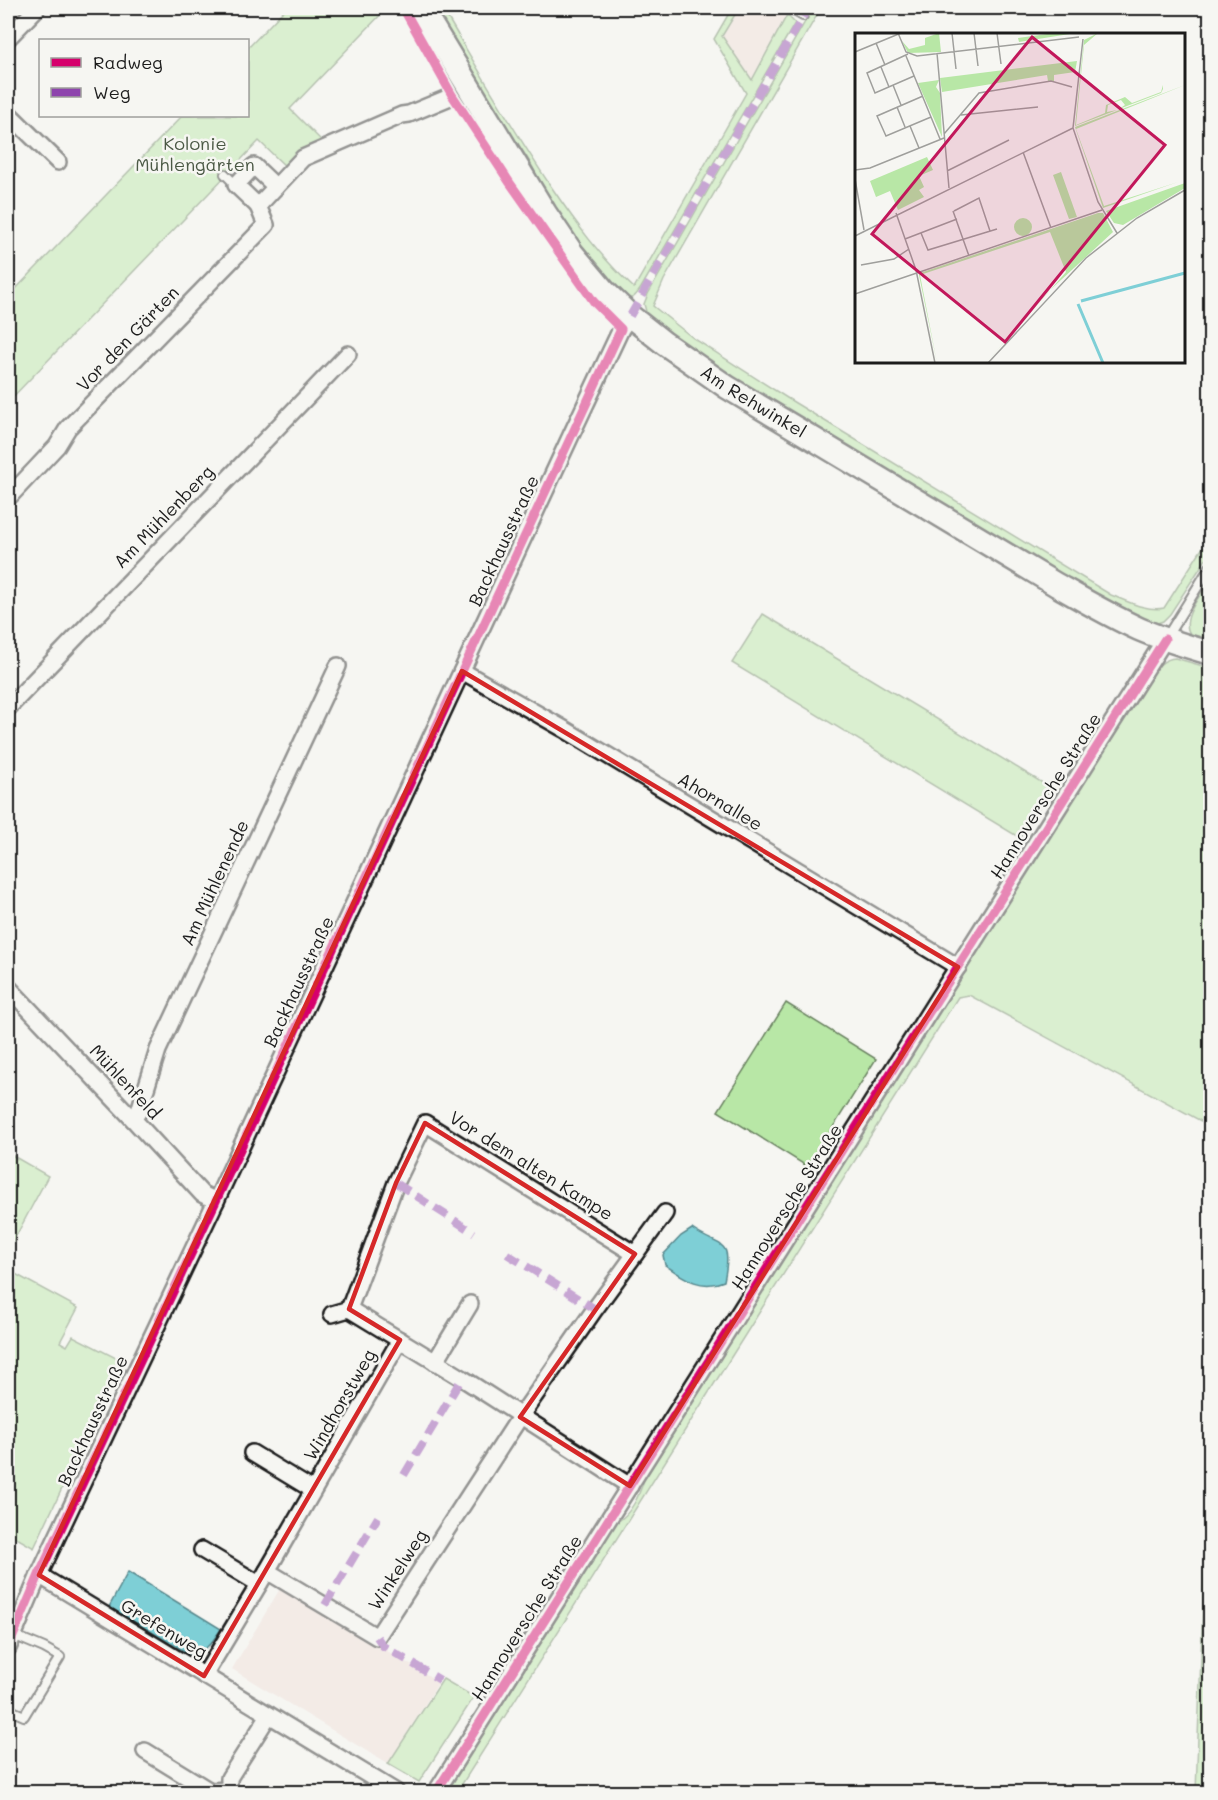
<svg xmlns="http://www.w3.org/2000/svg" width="1218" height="1800" viewBox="0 0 1218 1800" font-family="Mali,sans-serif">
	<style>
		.built { fill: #efded8 }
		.green { fill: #b8e7a6; stroke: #6a8261; stroke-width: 1.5 }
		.water { fill: #7ecfd6; stroke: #57878c; stroke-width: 1.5 }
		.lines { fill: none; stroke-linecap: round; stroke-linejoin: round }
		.lane-casing { stroke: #1c1c1c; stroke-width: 12 }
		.street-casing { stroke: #1c1c1c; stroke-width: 20 }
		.secondary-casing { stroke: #1c1c1c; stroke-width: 27 }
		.lane { stroke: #f6f6f2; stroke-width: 8 }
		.street { stroke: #f6f6f2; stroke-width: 15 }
		.secondary { stroke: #f6f6f2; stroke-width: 22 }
		.quiet { stroke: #8e44ad; stroke-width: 8; stroke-dasharray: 15 8; stroke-linecap: butt }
		.cycleway-casing { stroke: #f6f6f2; stroke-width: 13 }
		.cycleway { stroke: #d6006c; stroke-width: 9 }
		.marked { fill: none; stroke: #d62828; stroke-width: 4.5; stroke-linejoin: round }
		.labels { text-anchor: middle; stroke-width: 5; stroke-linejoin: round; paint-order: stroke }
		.park-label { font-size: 18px; fill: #4b5945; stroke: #f6f6f2 }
		.street-label { font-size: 18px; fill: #1c1c1c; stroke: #f6f6f2 }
		.inset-river { fill: none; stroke: #7ecfd6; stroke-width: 3 }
		.inset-road { fill: none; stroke: #9f9f9c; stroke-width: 1.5 }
		.view { fill: #c2185b; fill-opacity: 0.15; stroke: #c2185b; stroke-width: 3 }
		.inset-edge { fill: none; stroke: #1c1c1c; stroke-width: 3 }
	</style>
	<rect width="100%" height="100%" fill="#f6f6f2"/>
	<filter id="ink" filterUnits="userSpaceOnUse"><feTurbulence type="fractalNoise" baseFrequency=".0167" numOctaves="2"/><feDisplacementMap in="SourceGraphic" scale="12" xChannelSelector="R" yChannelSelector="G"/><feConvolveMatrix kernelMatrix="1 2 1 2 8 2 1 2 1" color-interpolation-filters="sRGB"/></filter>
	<g filter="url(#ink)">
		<g class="built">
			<path d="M739 8H791L752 80 722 36Z"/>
			<path d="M281 1587 439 1682 388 1764 232 1669Z"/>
		</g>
		<g class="green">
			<path d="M286 8H387L290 109 324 143 286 167 259 141 8 402V297L182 116H248V48Z"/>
			<path d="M430 8H442C477 67 511 127 550 185 575 222 601 258 634 288L746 93 714 39 732 8H739L722 36 752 80 787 15 795 23 641 288C636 295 633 301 624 297L577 244 539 187C540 172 511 132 499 123Z"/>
			<path d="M813 8H821L664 280 653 306 693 338 787 398 1111 595C1127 601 1147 612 1164 608L1210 536V553L1170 614 1163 621 1155 624 1126 613 1049 570 691 353 648 319 644 304 648 294Z"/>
			<path d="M1210 580V644C1205 642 1197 640 1192 636 1177 622 1202 593 1210 580Z"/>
			<path d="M763 614 1051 788 1020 838 732 663Z"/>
			<path d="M1175 658 1210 668V1126L969 995 958 997 457 1792H447L617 1522C632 1513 639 1495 644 1480L1151 674C1158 666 1164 659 1175 658Z"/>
			<path d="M786 1003 876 1059 808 1167 718 1111Z"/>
			<path d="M8 1153 48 1176 8 1251Z"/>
			<path d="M8 1270 78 1308 60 1342 67 1346 73 1336 122 1361 34 1548 8 1533Z"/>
			<path d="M1210 1487V1717L1208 1792H1196L1204 1575Z"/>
			<path d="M443 1679 474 1697 419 1782 388 1764Z"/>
		</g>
		<g class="water">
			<path d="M692 1229C721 1249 733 1237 724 1281 701 1291 684 1278 665 1265L663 1255 681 1236Z"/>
			<path d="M128 1572 221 1629C211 1644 207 1651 189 1654L109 1607Z"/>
		</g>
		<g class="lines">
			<defs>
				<g id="lane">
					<path d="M789 8 803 16"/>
					<path d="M225 174 236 185"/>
					<path d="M1166 638 1210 567"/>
					<path d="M8 1709 24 1716 60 1657 44 1648 13 1635"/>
				</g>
				<g id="street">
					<path d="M8 38 37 8"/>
					<path d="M8 113 58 162"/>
					<path d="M258 206 236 185 254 166 276 187"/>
					<path d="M8 498 57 446 68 428 266 225 258 206 303 158 402 115 409 114 450 97"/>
					<path d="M462 671 564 729 958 967"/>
					<path d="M8 708 348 354"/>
					<path d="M8 987 133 1119 202 1194 216 1201"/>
					<path d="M133 1119 139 1111 158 1050 338 666"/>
					<path d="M349 1309 396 1183 425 1123 635 1254"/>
					<path d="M332 1314 349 1309 462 1378 630 1486"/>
					<path d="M435 1362 470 1304"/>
					<path d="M252 1453 313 1490"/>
					<path d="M202 1550 259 1584"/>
					<path d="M267 1571 377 1637 520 1417 595 1309 665 1213"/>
					<path d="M39 1575 396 1792"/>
					<path d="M8 1648 39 1575 216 1201 573 431 621 329 630 316"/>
					<path d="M204 1676 267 1571 400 1340"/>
					<path d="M145 1751 210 1791 229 1790"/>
					<path d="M229 1792V1778L269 1715"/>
					<path d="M436 1792 1165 639"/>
				</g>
				<g id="secondary">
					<path id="s1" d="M421 8 545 213 572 253 604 291 630 316 664 343 727 387 1055 584C1083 600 1110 616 1139 629 1162 639 1186 646 1210 653"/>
				</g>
			</defs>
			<use href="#lane" class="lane-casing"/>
			<use href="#street" class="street-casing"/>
			<use href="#secondary" class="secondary-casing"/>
			<use href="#lane" class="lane"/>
			<use href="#street" class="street"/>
			<use href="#secondary" class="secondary"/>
			<g class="quiet">
				<path d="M630 316 808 8"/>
				<path d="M396 1183 474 1233"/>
				<path d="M507 1254 595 1309"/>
				<path d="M404 1475 462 1378"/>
				<path d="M325 1605 378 1517"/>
				<path d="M377 1637 383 1646 440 1680"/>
			</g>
			<defs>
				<g id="cycleway">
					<path d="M8 1648 39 1575 216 1201 621 329 594 302 510 183 452 95 403 8"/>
					<path d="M436 1792 1165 639"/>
				</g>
			</defs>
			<use href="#cycleway" class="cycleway-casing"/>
			<use href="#cycleway" class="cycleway"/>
		</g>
	</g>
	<path d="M0 0H1218V1800H0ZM462 671 958 967 630 1486 520 1417 635 1254 425 1123 396 1183 349 1309 400 1340 204 1676 39 1575Z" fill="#f6f6f2" fill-opacity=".55" fill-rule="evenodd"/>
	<path class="marked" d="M462 671 958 967 630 1486 520 1417 635 1254 425 1123 396 1183 349 1309 400 1340 204 1676 39 1575Z"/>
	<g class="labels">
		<g class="park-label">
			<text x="195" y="150">Kolonie<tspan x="195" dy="21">Mühlengärten</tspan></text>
		</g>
		<g class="street-label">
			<text transform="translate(128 339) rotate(-46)" y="6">Vor den Gärten</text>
			<text dy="6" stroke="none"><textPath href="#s1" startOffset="524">Am Rehwinkel</textPath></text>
			<text transform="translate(164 517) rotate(-46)" y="6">Am Mühlenberg</text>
			<text transform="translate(504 541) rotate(-65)" y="6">Backhausstraße</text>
			<text transform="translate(1046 796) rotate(-58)" y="6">Hannoversche Straße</text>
			<text transform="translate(720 802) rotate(31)" y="6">Ahornallee</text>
			<text transform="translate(215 883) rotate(-65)" y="6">Am Mühlenende</text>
			<text transform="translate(299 982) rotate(-65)" y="6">Backhausstraße</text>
			<text transform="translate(125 1082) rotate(47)" y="6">Mühlenfeld</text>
			<text transform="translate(531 1166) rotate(32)" y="6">Vor dem alten Kampe</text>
			<text transform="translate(787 1207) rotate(-58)" y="6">Hannoversche Straße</text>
			<text transform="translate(340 1405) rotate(-60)" y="6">Windhorstweg</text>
			<text transform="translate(93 1421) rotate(-65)" y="6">Backhausstraße</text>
			<text transform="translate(398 1570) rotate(-57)" y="6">Winkelweg</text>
			<text transform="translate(527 1618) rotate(-58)" y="6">Hannoversche Straße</text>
			<text transform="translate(164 1629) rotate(31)" y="6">Grefenweg</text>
		</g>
	</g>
	<g transform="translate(855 33)">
		<rect width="330" height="330" fill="#f6f6f2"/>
		<path d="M84 0 86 19 53 20 47 8 54 16 70 12V5ZM199 0H221L164 9 163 5ZM243 0 229 12 221 92 250 80 251 72 270 64 277 70 306 59 308 52V56L306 60 264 76 270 72 266 67 253 72 252 79 262 77 220 93 229 7ZM222 28 220 39 199 42V48H193L192 42 87 59 85 45ZM84 47 81 54 85 60 87 104 63 50ZM330 52 221 96 249 173 323 149 248 175 220 94ZM72 124 78 137 64 143 69 154 64 157 69 164 43 177 35 158 21 164 15 148ZM206 139 222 184 214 186 198 142ZM330 150V155L268 192 259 190 251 178ZM243 180H248L258 199 193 259 131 330 211 239 195 199 65 242 82 330 64 242 65 240ZM159 194a9 9 0 1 1 18 0a9 9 0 1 1-18 0Z" fill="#b8e7a6"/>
		<path class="inset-river" d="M226 268 330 240M223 271 248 330"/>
		<path class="inset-road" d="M43 0 51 19 62 23 224 4M97 0 101 36M119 0 123 33M142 0 146 31M228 6 218 95 243 169 262 200M21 10 30 32M0 19 46 0M82 20 94 155M53 21 12 40 20 60 59 43M51 23 85 106M26 34 34 54M38 52 46 72M68 63 22 83 31 103 76 84M42 74 50 94M106 82 183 74M55 93 64 115M89 101 124 60 196 48 217 54M168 119 196 195M0 137 15 135 89 105M92 138 154 107M0 146 9 197M98 178 114 223M99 178 124 165 135 198M41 180 61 237 80 330M66 200 73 217 142 196M0 203 218 95M50 206 102 186M6 232 39 226 54 216M0 261 247 177M133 330 231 225 282 185 330 157"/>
		<path class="view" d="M177 4 310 112 150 309 17 201Z"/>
		<rect width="330" height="330" class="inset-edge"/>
	</g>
	<rect width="1218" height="1800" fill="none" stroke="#f6f6f2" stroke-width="30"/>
	<rect x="15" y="15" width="1188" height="1770" fill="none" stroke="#1c1c1c" stroke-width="2" filter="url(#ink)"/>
	<rect x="39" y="39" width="210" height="78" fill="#f6f6f2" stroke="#9f9f9c" stroke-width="1.5"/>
	<rect x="51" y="58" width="30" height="9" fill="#d6006c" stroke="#9f9f9c" stroke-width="1.5"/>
	<text x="93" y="69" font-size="18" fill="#1c1c1c">Radweg</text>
	<rect x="51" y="88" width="30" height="9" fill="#8e44ad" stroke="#9f9f9c" stroke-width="1.5"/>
	<text x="93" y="99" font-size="18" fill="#1c1c1c">Weg</text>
</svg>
